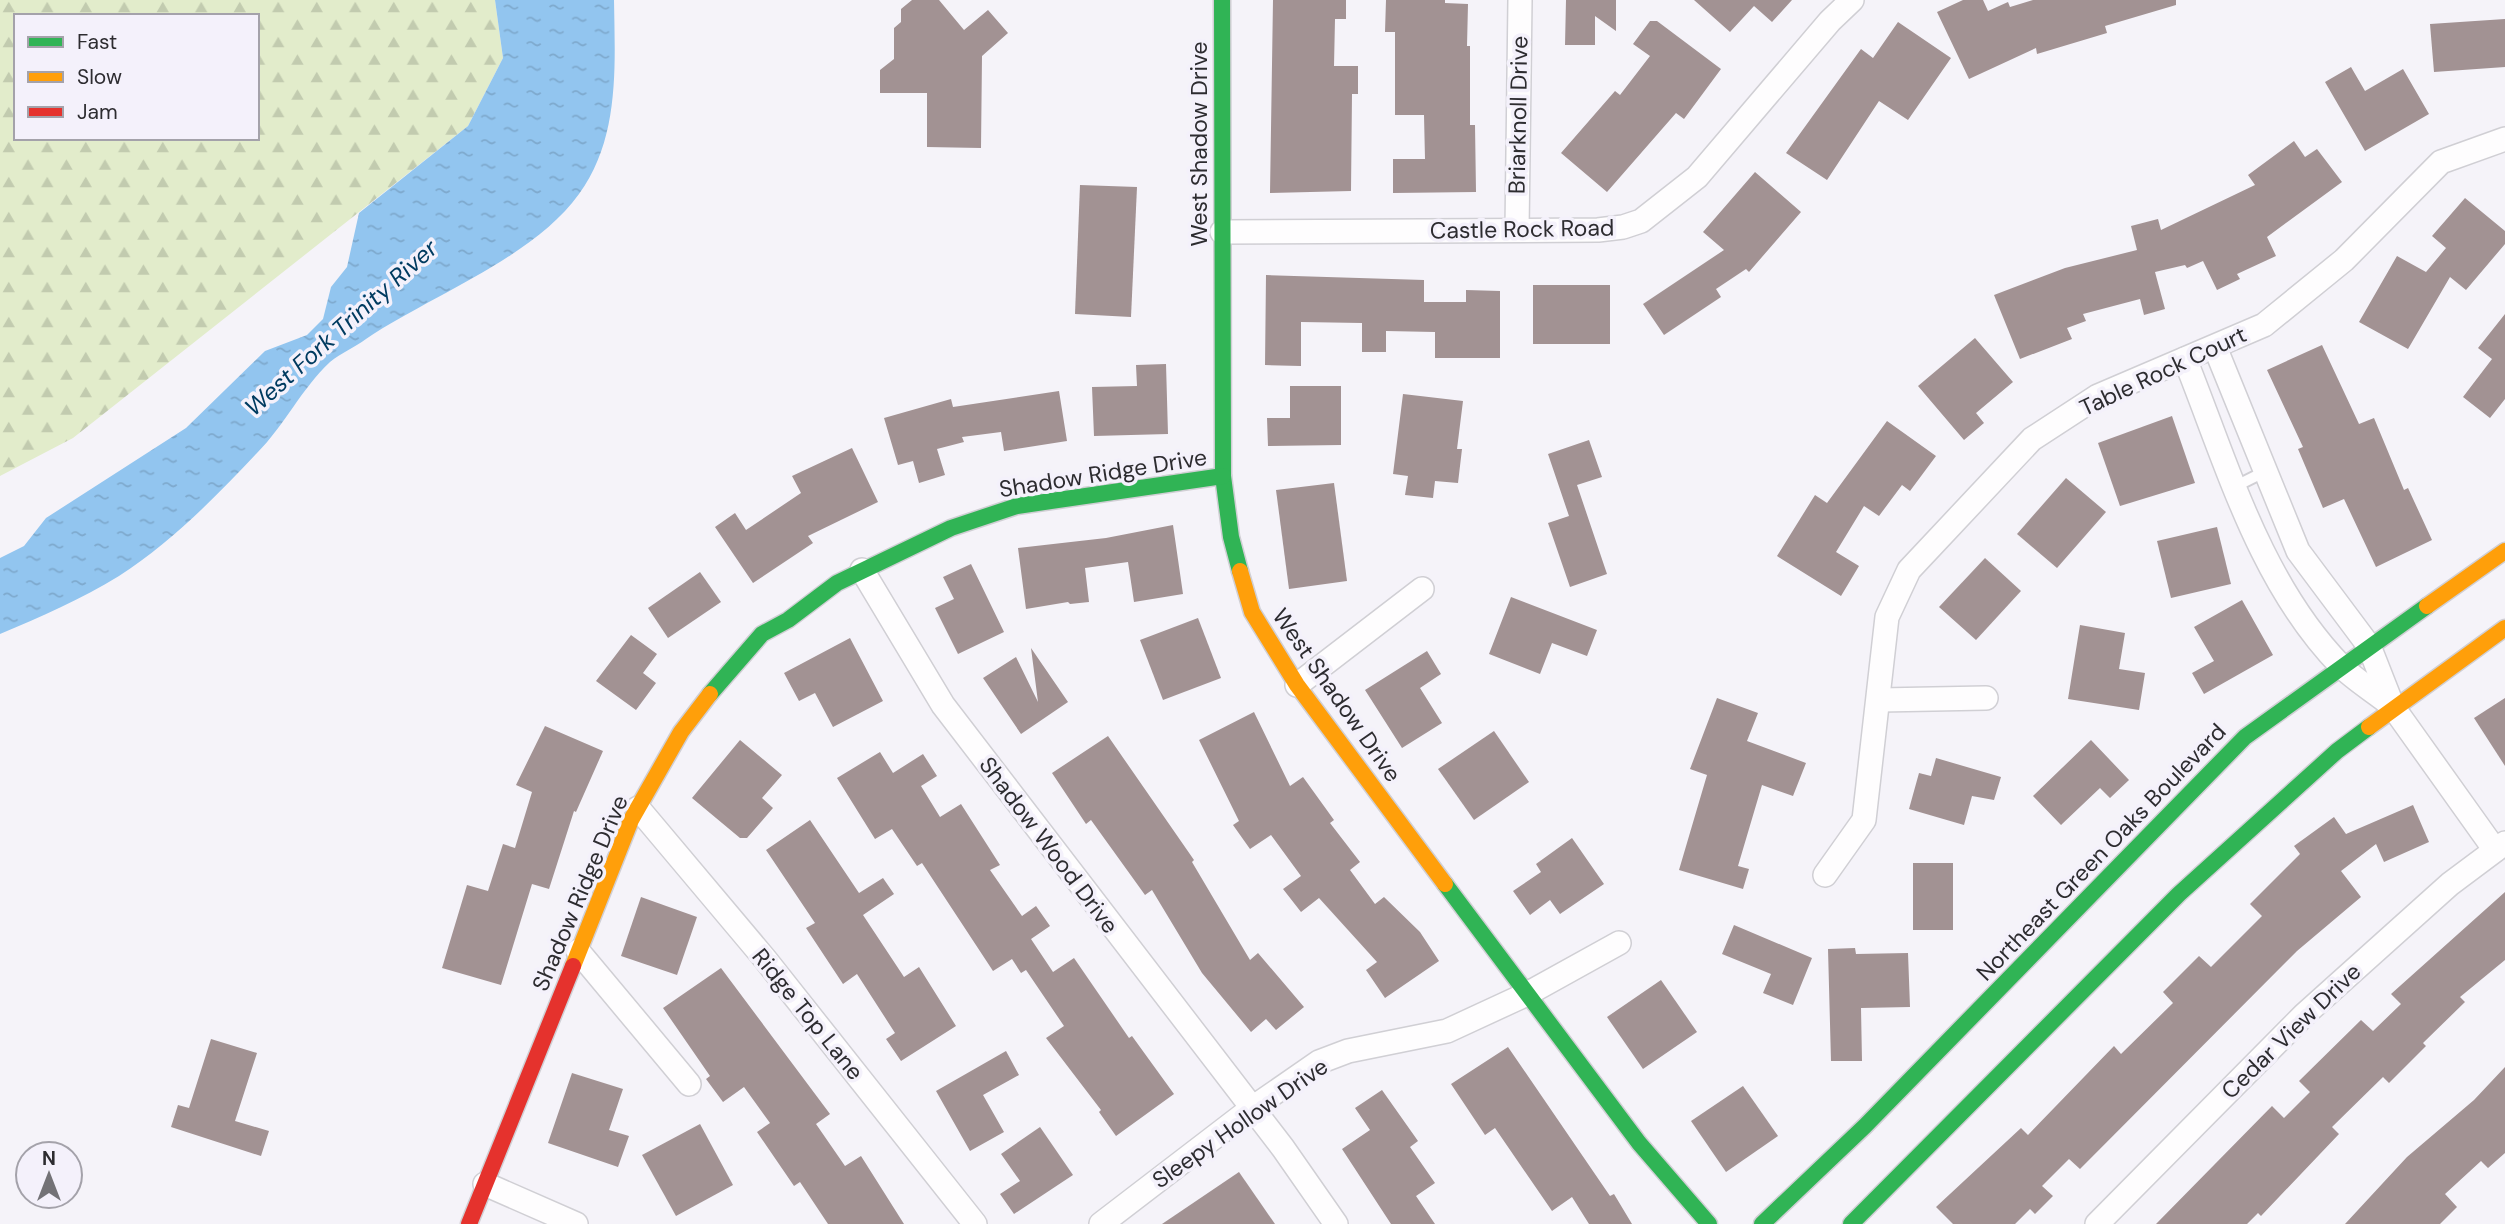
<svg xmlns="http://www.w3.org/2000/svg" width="2505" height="1224" viewBox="0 0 2505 1224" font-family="'DM Sans',sans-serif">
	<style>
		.forest { fill: url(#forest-firs); fill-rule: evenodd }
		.water { fill: url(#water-ripples) }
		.building { fill: #a29293 }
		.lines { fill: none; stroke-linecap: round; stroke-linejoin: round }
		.lane-casing { stroke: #d0cfd4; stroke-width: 14 }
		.street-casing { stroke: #d0cfd4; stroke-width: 26 }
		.fast-casing { stroke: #d0cfd4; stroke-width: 19 }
		.slow-casing { stroke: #d0cfd4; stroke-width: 19 }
		.jam-casing { stroke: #d0cfd4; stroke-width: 19 }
		.lane { stroke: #fefdfe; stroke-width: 10 }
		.street { stroke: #fefdfe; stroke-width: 23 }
		.fast { stroke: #30b455; stroke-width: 16 }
		.slow { stroke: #ff9f0a; stroke-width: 16 }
		.jam { stroke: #e5322d; stroke-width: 16 }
		.labels { text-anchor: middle; stroke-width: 7; stroke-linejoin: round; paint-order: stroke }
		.street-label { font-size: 23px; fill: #2d2c30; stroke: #f4f1fb }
		.water-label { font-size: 24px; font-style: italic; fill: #003b60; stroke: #f4f1fb }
	</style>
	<defs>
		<pattern id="forest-firs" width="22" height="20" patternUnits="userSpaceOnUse" patternTransform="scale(1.75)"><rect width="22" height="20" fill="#e2eccb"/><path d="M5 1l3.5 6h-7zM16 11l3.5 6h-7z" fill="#c2cbaf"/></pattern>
		<pattern id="water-ripples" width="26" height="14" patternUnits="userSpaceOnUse" patternTransform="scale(1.75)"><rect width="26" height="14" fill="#92c5ef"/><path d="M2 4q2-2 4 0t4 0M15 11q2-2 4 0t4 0" fill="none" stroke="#7ea9cd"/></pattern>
	</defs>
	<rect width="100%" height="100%" fill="#f5f3f9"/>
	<path class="forest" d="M0 0H495L503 58 468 126 73 438 0 476ZM16 16H257V138H16Z"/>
	<path class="water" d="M495 0H614C615 66 620 138 579 194 533 258 432 295 366 339 355 347 341 353 330 362 302 388 284 426 257 453 216 497 169 544 119 576 81 599 41 617 0 634V558L24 546 46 518 186 428 265 351 307 335 323 319 331 287 347 267 359 213 468 126 503 58Z"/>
	<g class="building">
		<path d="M912 0H939L964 30 988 10 1008 33 982 56 981 148 927 147V93H880V70L894 59V28L901 22V9Z"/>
		<path d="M1273 0H1346V19H1335L1334 66H1358V94H1352L1351 191 1270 193Z"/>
		<path d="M1386 0H1445V3L1468 4 1467 46H1470V125H1475L1476 192 1393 193V159H1425L1424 115H1395V32H1385Z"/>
		<path d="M1566 0H1616V31L1595 16V45H1565Z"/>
		<path d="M1694 0H1792L1772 22 1754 6 1730 32Z"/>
		<path d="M1963 0H1983L1988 11 2008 2 2010 7 2033 0H2176V5L2105 26 2107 33 2037 54 2036 48 1969 79 1937 12Z"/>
		<path d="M2505 19V67L2434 72 2430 24Z"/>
		<path d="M1650 21H1657L1721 69 1684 119 1676 113 1607 192 1561 153 1615 91 1620 95 1650 56 1633 44Z"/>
		<path d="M1898 22 1951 58 1908 120 1879 101 1827 180 1786 153 1861 49 1873 58Z"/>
		<path d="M2351 67 2365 91 2403 69 2429 114 2365 151 2325 82Z"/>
		<path d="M2294 141 2305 157 2317 149 2342 182 2267 237 2276 256 2237 274 2240 279 2217 290 2203 261 2187 268 2185 265 2155 272 2165 309 2144 315 2140 299 2083 314 2086 321 2067 328 2072 339 2020 359 1994 295 2065 268 2137 250 2131 226 2158 219 2161 230 2255 185 2248 175Z"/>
		<path d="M1755 172 1801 212 1749 272 1746 269 1716 289 1721 297 1664 335 1643 304 1724 250 1703 232Z"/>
		<path d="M1080 185 1137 187 1131 317 1075 314Z"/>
		<path d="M2465 198 2505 231V244L2466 290 2450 277 2408 349 2359 322 2397 256 2426 272 2446 248 2432 236Z"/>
		<path d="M1266 275 1424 280V302H1466V290L1500 291V358H1435V332L1386 331V352H1362V323L1301 322V366L1265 365Z"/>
		<rect x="1533" y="285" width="77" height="59"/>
		<path d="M2505 314V399L2490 418 2463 397 2492 359 2478 348Z"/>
		<path d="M1975 338 2013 382 1976 413 1984 423 1964 440 1918 386Z"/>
		<path d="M2322 345 2359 424 2374 418 2404 490 2408 488 2432 540 2376 567 2344 499 2323 508 2298 449 2303 447 2267 370Z"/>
		<path d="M1166 364 1168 434 1094 436 1092 387 1137 386 1136 365Z"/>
		<path d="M1290 386H1341V445L1268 446 1267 418H1290Z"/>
		<path d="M1059 391 1067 441 1004 451 1001 432 962 437 964 442 937 449 945 475 919 483 913 461 898 465 884 418 951 399 953 407Z"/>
		<path d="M1403 394 1463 401 1457 449H1462L1458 483 1435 481 1433 498 1405 495 1408 476 1393 474Z"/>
		<path d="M2172 416 2195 483 2120 506 2098 443Z"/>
		<path d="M1887 421 1936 456 1910 491 1902 485 1879 516 1864 506 1836 552 1859 566 1841 596 1777 556 1815 495 1827 503Z"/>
		<path d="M1589 440 1602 477 1577 485 1607 574 1570 587 1548 523 1569 516 1548 454Z"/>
		<path d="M852 448 878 502 808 536 813 543 753 583 715 527 735 513 746 530 801 493 792 476Z"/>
		<path d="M2066 478 2106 512 2057 568 2017 534Z"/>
		<path d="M1334 483 1347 581 1289 589 1276 490Z"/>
		<path d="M1173 525 1183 594 1134 602 1128 562 1085 568 1089 602 1070 604 1068 602 1026 609 1018 548 1106 538Z"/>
		<path d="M2217 527 2231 584 2171 598 2157 541Z"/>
		<path d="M1985 558 2021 591 1976 640 1939 607Z"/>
		<path d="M971 564 1004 632 958 654 935 608 954 599 943 577Z"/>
		<path d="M700 572 721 602 668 638 648 608Z"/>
		<path d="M1511 597 1597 630 1587 656 1552 643 1540 674 1489 654Z"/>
		<path d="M2242 600 2273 655 2204 694 2192 673 2214 661 2194 627Z"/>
		<path d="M1198 618 1221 678 1163 700 1140 640Z"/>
		<path d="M2080 625 2125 633 2119 669 2145 673 2139 710 2068 699Z"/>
		<path d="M631 635 657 654 643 673 656 683 636 710 596 681Z"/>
		<path d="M850 638 883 701 833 727 815 693 799 701 784 673Z"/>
		<path d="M1031 648 1068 702 1021 734 983 678 1016 657 1038 702Z"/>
		<path d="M1427 651 1441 674 1420 688 1442 723 1402 748 1365 690Z"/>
		<path d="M1717 698 1758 713 1747 741 1806 763 1793 796 1762 785 1738 866 1749 869 1743 889 1679 870 1707 775 1690 769Z"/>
		<path d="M2505 698V766L2474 718Z"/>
		<path d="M1254 712 1290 786 1303 777 1334 820 1330 823 1360 862 1350 870 1375 904 1384 897 1420 932 1439 961 1385 998 1366 970 1377 962 1319 898 1301 912 1283 889 1301 876 1271 835 1250 849 1233 825 1239 821 1199 740Z"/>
		<path d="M545 726 603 751 576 812 574 811 549 889 532 884 501 985 442 968 467 885 488 891 503 844 515 848 532 792 516 785Z"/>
		<path d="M1494 731 1529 782 1474 820 1438 769Z"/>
		<path d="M1108 736 1194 860 1192 862 1250 960 1258 953 1304 1007 1276 1030 1266 1019 1251 1032 1202 973 1152 890 1145 895 1091 820 1086 824 1052 773Z"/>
		<path d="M740 740 782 775 762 798 773 808 747 838H740L692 798Z"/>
		<path d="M2091 740 2129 780 2110 798 2100 788 2061 825 2033 796Z"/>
		<path d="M880 752 893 773 923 754 937 776 921 786 940 817 961 804 1000 865 990 870 1022 916 1036 906 1050 926 1031 939 1053 972 1074 958 1129 1038 1132 1036 1174 1094 1116 1136 1099 1112 1101 1110 1046 1038 1064 1026 1026 970 1021 973 1012 959 993 971 922 863 917 866 892 829 875 839 837 778Z"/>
		<path d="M1936 758 2001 777 1994 800 1972 796 1964 825 1909 809 1919 773 1931 776Z"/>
		<path d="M2413 805 2429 842 2384 862 2376 844 2341 871 2361 897 2297 951 2080 1169 2069 1159 2042 1186 2053 1196 2035 1214 2030 1209 2015 1224H1953L1936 1207 2021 1128 2028 1135 2114 1046 2121 1054 2173 1003 2163 992 2199 956 2211 967 2262 916 2250 904 2300 854 2294 846 2334 817 2346 834Z"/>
		<path d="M810 820 859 893 883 878 894 894 863 915 904 977 919 967 956 1026 901 1061 886 1039 895 1033 857 974 843 984 806 928 815 923 766 850Z"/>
		<path d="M1572 838 1604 884 1560 914 1550 900 1530 915 1513 891 1541 872 1536 864Z"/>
		<rect x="1913" y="863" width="40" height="67"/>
		<path d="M2505 892V960L2460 997 2465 1002 2423 1043 2426 1046 2389 1083 2383 1077 2332 1127 2339 1134 2261 1216 2258 1213 2247 1224H2156L2272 1106 2284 1118 2310 1092 2299 1081 2361 1020 2373 1031 2401 1004 2391 994Z"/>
		<path d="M641 897 697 917 677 975 621 956Z"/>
		<path d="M1734 925 1812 958 1793 1005 1763 993 1771 974 1722 954Z"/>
		<path d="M1855 948 1856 954 1908 953 1910 1007 1861 1008 1862 1061H1831L1828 949Z"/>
		<path d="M721 968 830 1114 816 1124 845 1166 861 1156 904 1224H828L800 1182 794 1186 757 1132 770 1123 744 1087 723 1102 706 1079 710 1076 663 1008Z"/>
		<path d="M1661 980 1697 1032 1643 1069 1607 1017Z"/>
		<path d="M211 1039 257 1053 235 1121 269 1131 261 1156 171 1127 178 1105 189 1108Z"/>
		<path d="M1508 1047 1610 1196 1614 1194 1632 1224H1589L1572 1197 1552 1211 1495 1128 1485 1135 1451 1084Z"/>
		<path d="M1006 1051 1019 1075 983 1095 1004 1132 970 1151 936 1091Z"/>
		<path d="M2505 1067V1153L2488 1168 2481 1161 2445 1194 2457 1207 2440 1224H2345L2407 1157 2474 1100Z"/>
		<path d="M572 1073 623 1089 609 1130 629 1136 618 1167 548 1143Z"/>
		<path d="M1743 1086 1778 1136 1726 1172 1691 1121Z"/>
		<path d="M1382 1090 1418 1141 1410 1147 1435 1183 1416 1196 1435 1224H1391L1342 1149 1370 1130 1355 1108Z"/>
		<path d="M700 1124 733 1185 676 1216 642 1155Z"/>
		<path d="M1040 1127 1073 1175 1014 1214 1000 1194 1020 1181 1001 1154Z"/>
		<path d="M1239 1172 1275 1224H1162Z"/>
	</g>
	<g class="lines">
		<defs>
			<path id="lane" d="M2236 486 2266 471"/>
			<g id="street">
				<path d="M1517 230 1520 0"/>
				<path d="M1222 232 1598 230 1623 227 1641 221 1697 177 1830 21 1852 0"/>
				<path d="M2215 347 2298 551 2369 646 2393 707 2495 850"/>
				<path d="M2185 359C2227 464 2260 583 2341 666 2355 680 2375 692 2391 705"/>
				<path d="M862 570 943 705 1283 1148 1336 1224"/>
				<path d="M1297 685 1422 589"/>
				<path d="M1880 700 1986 698"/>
				<path d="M638 808 765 959 975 1224"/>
				<path d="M1825 875 1864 820 1887 617 1909 570 2032 439 2098 396 2264 325 2344 260 2441 162 2505 139"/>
				<path d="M578 951 689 1084"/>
				<path d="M485 1184 576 1224"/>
				<path d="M1101 1224 1251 1109 1319 1062 1348 1051 1447 1031 1527 994 1619 943"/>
				<path d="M2097 1224 2304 1015 2450 884 2505 843"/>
			</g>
			<g id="fast">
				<path d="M1222 0 1223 476 1231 537 1240 571"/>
				<path d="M710 694 762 634 788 620 837 583 951 528 1017 506 1223 476"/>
				<path d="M1445 884 1639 1143 1709 1224"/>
				<path d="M1762 1224 1865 1126 2245 737 2427 606"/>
				<path d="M1851 1224 2179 894 2337 751 2369 727"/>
			</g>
			<g id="slow">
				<path d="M1240 571 1252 612 1297 685 1445 884"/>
				<path d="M2427 606 2505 551"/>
				<path d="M2369 727 2505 628"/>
				<path d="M573 966 631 820 681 732 710 694"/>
			</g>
			<path id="jam" d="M469 1224 573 966"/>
		</defs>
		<use href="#lane" class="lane-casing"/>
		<use href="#street" class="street-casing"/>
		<use href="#fast" class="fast-casing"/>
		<use href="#slow" class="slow-casing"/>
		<use href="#jam" class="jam-casing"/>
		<use href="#lane" class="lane"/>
		<use href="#street" class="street"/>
		<use href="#fast" class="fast"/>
		<use href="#slow" class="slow"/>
		<use href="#jam" class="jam"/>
	</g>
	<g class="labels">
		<g class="street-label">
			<text transform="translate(1518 115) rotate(-89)" y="8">Briarknoll Drive</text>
			<text transform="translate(1199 144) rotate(-90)" y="8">West Shadow Drive</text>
			<text transform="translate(1522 229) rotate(-1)" y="8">Castle Rock Road</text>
			<text transform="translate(2163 371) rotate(-25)" y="8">Table Rock Court</text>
			<text transform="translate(1103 473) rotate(-9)" y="8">Shadow Ridge Drive</text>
			<text transform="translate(1337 695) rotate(55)" y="8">West Shadow Drive</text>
			<text transform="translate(1049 845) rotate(53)" y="8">Shadow Wood Drive</text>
			<text transform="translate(2101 852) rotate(-46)" y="8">Northeast Green Oaks Boulevard</text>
			<text transform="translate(580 893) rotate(-67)" y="8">Shadow Ridge Drive</text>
			<text transform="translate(808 1014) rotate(51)" y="8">Ridge Top Lane</text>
			<text transform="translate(2291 1031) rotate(-44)" y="8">Cedar View Drive</text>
			<text transform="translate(1240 1123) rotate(-35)" y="8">Sleepy Hollow Drive</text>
		</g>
		<g class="water-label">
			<text transform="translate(341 328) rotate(-42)" y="8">West Fork Trinity River</text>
		</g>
	</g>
	<rect x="14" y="14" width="245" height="126" fill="#f4f1fb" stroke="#a4a2aa" stroke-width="2"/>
	<rect x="28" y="37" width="35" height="10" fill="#30b455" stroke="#a4a2aa" stroke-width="2"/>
	<text x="77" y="49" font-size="21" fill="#2d2c30">Fast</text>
	<rect x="28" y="72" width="35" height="10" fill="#ff9f0a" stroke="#a4a2aa" stroke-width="2"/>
	<text x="77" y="84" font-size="21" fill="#2d2c30">Slow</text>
	<rect x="28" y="107" width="35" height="10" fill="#e5322d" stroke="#a4a2aa" stroke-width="2"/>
	<text x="77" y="119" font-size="21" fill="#2d2c30">Jam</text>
	<g transform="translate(49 1175)"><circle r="33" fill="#f4f1fb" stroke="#a4a2aa" stroke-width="2"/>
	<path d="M0-5L12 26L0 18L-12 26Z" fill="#737276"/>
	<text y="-10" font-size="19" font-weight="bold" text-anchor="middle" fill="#2d2c30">N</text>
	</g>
</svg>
